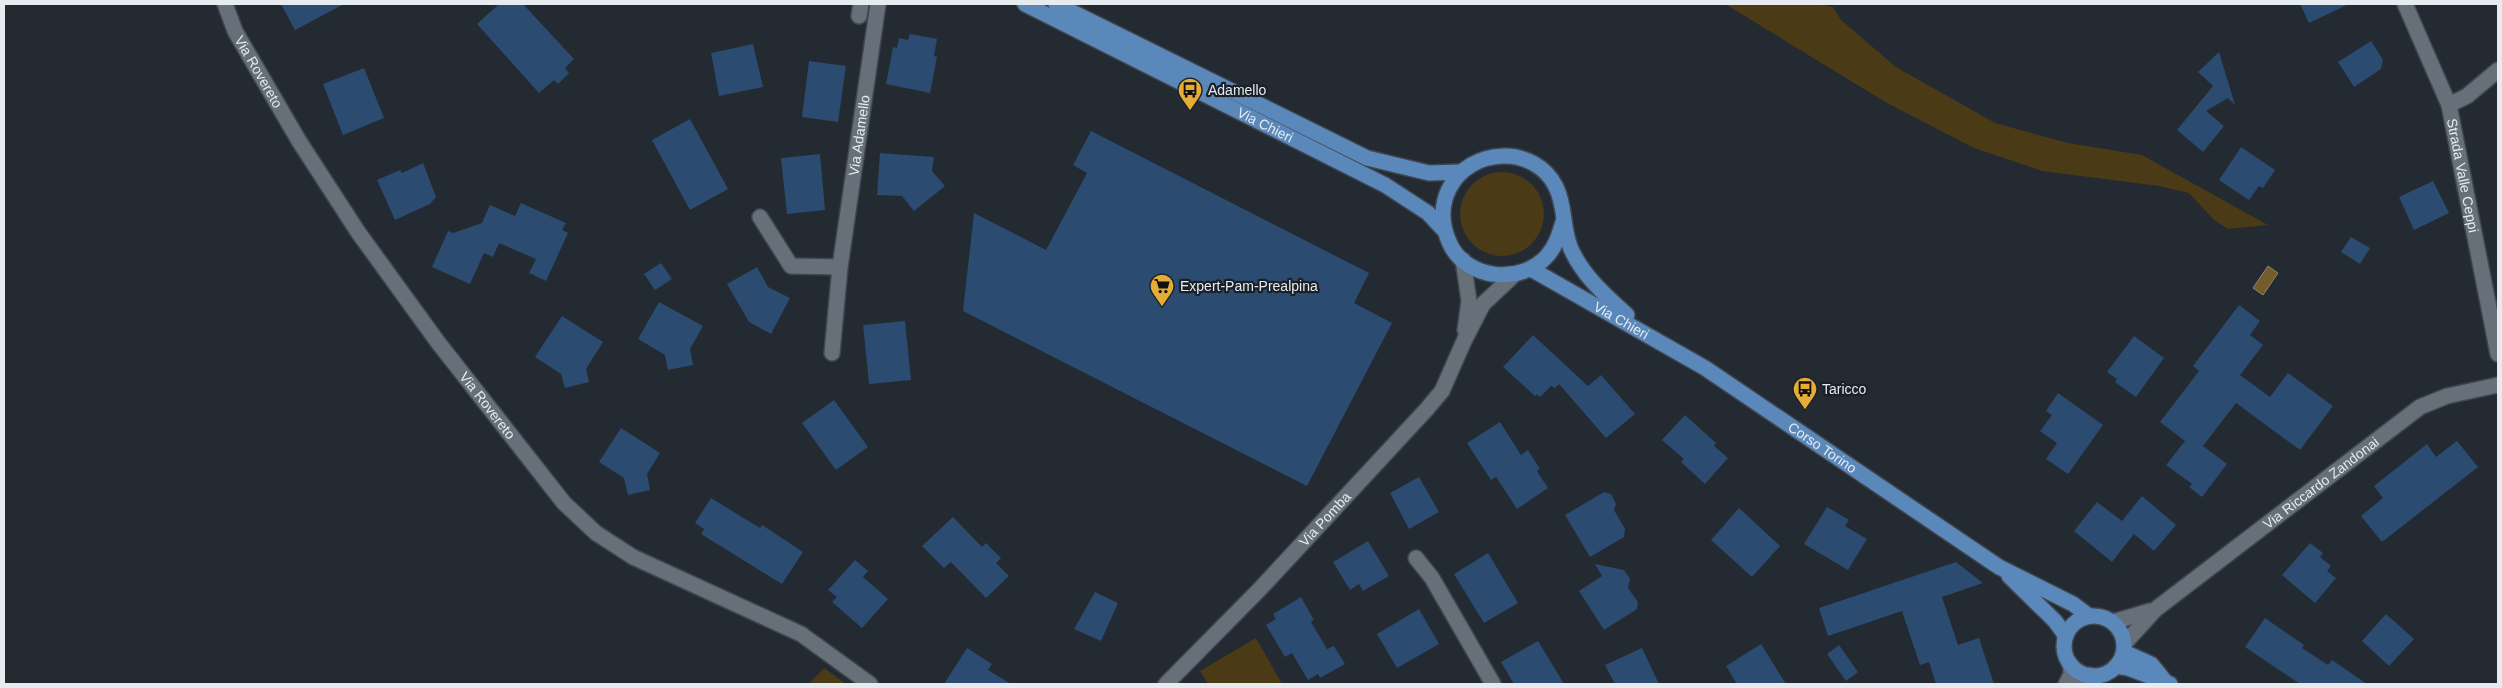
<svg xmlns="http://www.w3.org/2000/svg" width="2502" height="688" viewBox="0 0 2502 688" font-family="Helvetica,sans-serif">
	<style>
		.green { fill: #4b3a16 }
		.water { fill: #745b2c; stroke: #968667 }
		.building { fill: #2b4b70 }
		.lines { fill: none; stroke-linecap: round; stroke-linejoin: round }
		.minor-casing { stroke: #40464d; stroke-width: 18 }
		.major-casing { stroke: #40464d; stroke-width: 18 }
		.minor { stroke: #676f79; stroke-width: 15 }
		.major { stroke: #5b88bb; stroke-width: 15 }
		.labels { text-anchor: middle; stroke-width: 4.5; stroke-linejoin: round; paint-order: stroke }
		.street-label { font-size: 14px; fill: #e6ebf0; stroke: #192028 }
		.poi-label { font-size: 14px; fill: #e6ebf0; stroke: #192028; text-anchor: start }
	</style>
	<rect width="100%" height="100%" fill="#232a32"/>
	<g class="green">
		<path d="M1725 4H1819L1833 7 1841 20 1896 67 1995 123 2068 143 2142 155 2268 225 2228 229 2214 220 2189 193 2159 186 2042 171 1974 148 1887 103Z"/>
		<circle cx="1502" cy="214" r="42"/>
		<path d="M1256 638 1282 684H1208L1200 671Z"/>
		<path d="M824 668 846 684H809Z"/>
	</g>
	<path class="water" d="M2268 266 2278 273 2263 295 2253 288Z"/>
	<g class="building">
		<path d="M281 4H344L295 30Z"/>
		<path d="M499 4H523L574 59 565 68 569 73 558 84 554 80 539 93 477 24Z"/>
		<path d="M2300 4H2349L2309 23Z"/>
		<path d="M910 34 937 39 934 56 937 57 930 93 886 84 893 47 897 48 899 38 908 40Z"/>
		<path d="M2371 41 2383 60 2381 69 2354 87 2338 62Z"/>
		<path d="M753 44 763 87 719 96 711 53Z"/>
		<path d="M2219 52 2235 105 2228 98 2206 111 2224 126 2203 152 2177 130 2213 86 2198 72Z"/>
		<path d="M809 61 846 66 838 122 802 117Z"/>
		<path d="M364 68 384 118 343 135 323 84Z"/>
		<path d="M690 119 728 189 690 210 652 140Z"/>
		<path d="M1091 131 1369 273 1354 303 1392 323 1307 486 963 311 974 213 1046 250 1087 173 1073 165Z"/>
		<path d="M2241 147 2275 170 2263 188 2259 186 2249 200 2219 180Z"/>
		<path d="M880 153 934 157 932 171 945 186 914 211 902 196 877 195Z"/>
		<path d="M820 154 825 210 787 214 781 158Z"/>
		<path d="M423 163 436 197 430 204 395 220 377 180 400 170 402 173Z"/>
		<path d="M2433 181 2449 213 2414 230 2399 197Z"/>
		<path d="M521 203 566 223 562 230 568 233 546 281 529 273 536 259 499 243 493 257 484 253 470 284 432 267 448 231 453 233 482 223 490 205 515 216Z"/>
		<path d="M2351 237 2370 248 2360 264 2341 252Z"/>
		<path d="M661 263 672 279 655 290 644 274Z"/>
		<path d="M757 267 768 287 790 298 771 334 749 322 727 284Z"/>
		<path d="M659 302 703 326 690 349 693 365 668 370 665 355 638 339Z"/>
		<path d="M2239 305 2260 321 2250 335 2263 345 2240 375 2270 397 2288 373 2333 406 2300 450 2236 403 2203 446 2227 464 2202 497 2189 487 2192 484 2166 465 2185 441 2160 422 2199 371 2193 366Z"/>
		<path d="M562 316 603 342 586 369 589 382 565 388 561 374 535 357Z"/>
		<path d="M905 321 911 380 869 384 863 325Z"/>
		<path d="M1533 335 1588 386 1601 375 1635 414 1606 438 1559 384 1555 388 1551 386 1540 397 1537 394 1535 396 1503 367Z"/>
		<path d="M2134 336 2164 358 2136 397 2115 382 2117 379 2107 372Z"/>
		<path d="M2058 393 2103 425 2068 474 2046 459 2057 443 2040 431 2052 415 2046 411Z"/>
		<path d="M834 400 868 447 836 470 802 423Z"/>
		<path d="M1685 415 1716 443 1714 446 1728 458 1705 484 1681 462 1684 459 1662 440Z"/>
		<path d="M1500 422 1521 455 1528 450 1540 469 1537 471 1548 488 1517 509 1496 477 1491 480 1467 443Z"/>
		<path d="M621 428 660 453 647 474 650 490 628 495 624 478 599 462Z"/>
		<path d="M2457 441 2478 467 2382 542 2361 516 2383 498 2374 486 2427 444 2436 457Z"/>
		<path d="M1419 477 1439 512 1409 529 1390 493Z"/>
		<path d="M1604 492 1611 494 1616 504 1614 510 1625 529 1624 537 1590 557 1565 515Z"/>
		<path d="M2142 496 2176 525 2154 551 2134 534 2112 562 2074 531 2097 502 2122 521Z"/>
		<path d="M711 498 760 528 762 525 803 552 782 584 701 534 704 529 695 523Z"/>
		<path d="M1827 507 1849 520 1845 526 1867 539 1848 570 1804 544Z"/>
		<path d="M1739 508 1780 546 1752 577 1711 540Z"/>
		<path d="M953 517 982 547 986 543 1001 558 996 563 1009 576 986 598 951 562 944 568 922 546Z"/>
		<path d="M1368 541 1389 576 1363 591 1359 584 1350 590 1333 562Z"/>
		<path d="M2310 543 2323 553 2320 557 2331 566 2327 571 2336 578 2315 603 2282 575Z"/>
		<path d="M1488 553 1518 603 1484 623 1454 574Z"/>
		<path d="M855 560 868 571 863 577 888 599 862 628 832 602 837 597 828 590Z"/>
		<path d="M1956 562 1983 583 1942 597 1958 645 1979 638 1994 684H1936L1929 662 1920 665 1902 611 1828 636 1819 608Z"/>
		<path d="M1595 564 1624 570 1630 579 1628 588 1638 602 1637 609 1604 630 1579 591 1602 576Z"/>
		<path d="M1095 592 1118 603 1101 641 1074 629Z"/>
		<path d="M1301 597 1314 620 1311 622 1327 649 1334 646 1345 664 1320 678 1318 674 1308 680 1292 653 1285 657 1266 625 1276 619 1273 614Z"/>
		<path d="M1419 609 1439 644 1397 668 1377 634Z"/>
		<path d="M2386 614 2414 639 2389 666 2362 641Z"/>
		<path d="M2265 618 2304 645 2302 648 2328 665 2332 660 2367 684H2300L2245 647Z"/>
		<path d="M1538 641 1564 684H1514L1501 662Z"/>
		<path d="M1761 644 1786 684H1737L1726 666Z"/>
		<path d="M1839 645 1858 672 1846 681 1827 654Z"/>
		<path d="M967 648 992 664 988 670 1011 684H944Z"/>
		<path d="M1642 648 1659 684H1615L1605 665Z"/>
	</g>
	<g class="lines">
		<defs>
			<g id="minor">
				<path id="s1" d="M225 4 235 31 299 141 358 232 437 341 564 503 596 533 633 557 801 634 870 684"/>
				<path id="s2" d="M2405 4 2449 105 2498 354"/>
				<path d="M859 16 861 4"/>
				<path d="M2449 105 2467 96 2498 70"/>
				<path id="s3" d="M760 217 791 266 840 267 878 4"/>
				<path d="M1463 260 1469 301 1465 330"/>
				<path d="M832 353 840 267"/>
				<path d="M1416 558 1432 578 1493 684"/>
				<path d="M2113 622 2150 611"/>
				<path id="s4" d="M2124 644 2156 609 2420 407 2447 396 2498 385"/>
				<path id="s5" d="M1166 684 1259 590 1426 410 1442 391 1464 341 1483 304 1514 275"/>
				<path d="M2066 684 2071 675V665"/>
				<path d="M2069 684 2090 675"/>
			</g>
			<g id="major">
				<path id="s6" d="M1025 4 1385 185 1428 213 1444 230"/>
				<path d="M1056 4 1367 158 1429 173 1461 172"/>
				<path d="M1563 222C1559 235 1556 246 1547 256 1521 285 1467 280 1450 244 1442 227 1440 207 1449 189 1469 147 1535 144 1556 187 1566 207 1562 229 1571 249 1583 276 1606 296 1627 315"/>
				<path id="s7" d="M1531 269 1705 368 1999 567 2073 604 2089 616"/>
				<path d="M2009 576 2055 621 2066 636"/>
				<circle cx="2094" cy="646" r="30"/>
				<path d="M2124 652 2151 664 2164 680"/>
				<path d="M2116 666 2128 668 2170 684"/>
			</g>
		</defs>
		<use href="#minor" class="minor-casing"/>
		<use href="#major" class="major-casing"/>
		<use href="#minor" class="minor"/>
		<use href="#major" class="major"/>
	</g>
	<defs>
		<symbol id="bus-pin" viewBox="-11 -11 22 30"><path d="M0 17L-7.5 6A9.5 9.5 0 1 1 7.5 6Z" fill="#e5ad35" stroke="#192028"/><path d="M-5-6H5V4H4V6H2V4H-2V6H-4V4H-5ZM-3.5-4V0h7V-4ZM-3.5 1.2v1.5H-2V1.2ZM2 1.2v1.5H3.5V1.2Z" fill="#111"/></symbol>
		<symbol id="supermarket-pin" viewBox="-11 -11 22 30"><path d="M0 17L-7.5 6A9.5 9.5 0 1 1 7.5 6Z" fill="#e5ad35" stroke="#192028"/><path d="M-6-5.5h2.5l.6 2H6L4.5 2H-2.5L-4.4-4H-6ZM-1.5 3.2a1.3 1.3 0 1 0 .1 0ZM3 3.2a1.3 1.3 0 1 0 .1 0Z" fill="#111"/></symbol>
	</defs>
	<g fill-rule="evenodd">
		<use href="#bus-pin" x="1176" y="76" width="28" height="38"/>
		<use href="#supermarket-pin" x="1148" y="272" width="28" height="38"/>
		<use href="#bus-pin" x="1791" y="375" width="28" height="38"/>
	</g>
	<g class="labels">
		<g class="street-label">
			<text dy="5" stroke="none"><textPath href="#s1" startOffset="76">Via Rovereto</textPath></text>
			<text dy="5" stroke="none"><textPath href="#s6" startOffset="269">Via Chieri</textPath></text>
			<text dy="5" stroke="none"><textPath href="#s3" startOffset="240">Via Adamello</textPath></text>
			<text dy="5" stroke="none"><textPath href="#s2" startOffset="182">Strada Valle Ceppi</textPath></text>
			<text dy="5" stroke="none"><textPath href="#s7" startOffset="104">Via Chieri</textPath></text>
			<text dy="5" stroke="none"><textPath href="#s1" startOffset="481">Via Rovereto</textPath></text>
			<text dy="5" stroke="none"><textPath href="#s7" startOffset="342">Corso Torino</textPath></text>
			<text dy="5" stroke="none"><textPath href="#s4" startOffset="255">Via Riccardo Zandonai</textPath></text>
			<text dy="5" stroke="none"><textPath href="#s5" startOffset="229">Via Pomba</textPath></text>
		</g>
		<g class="poi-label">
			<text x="1208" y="95">Adamello</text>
			<text x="1180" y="291">Expert-Pam-Prealpina</text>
			<text x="1822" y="394">Taricco</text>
		</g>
	</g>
	<rect width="2502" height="688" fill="none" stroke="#e6ebf0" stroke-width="10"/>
</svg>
